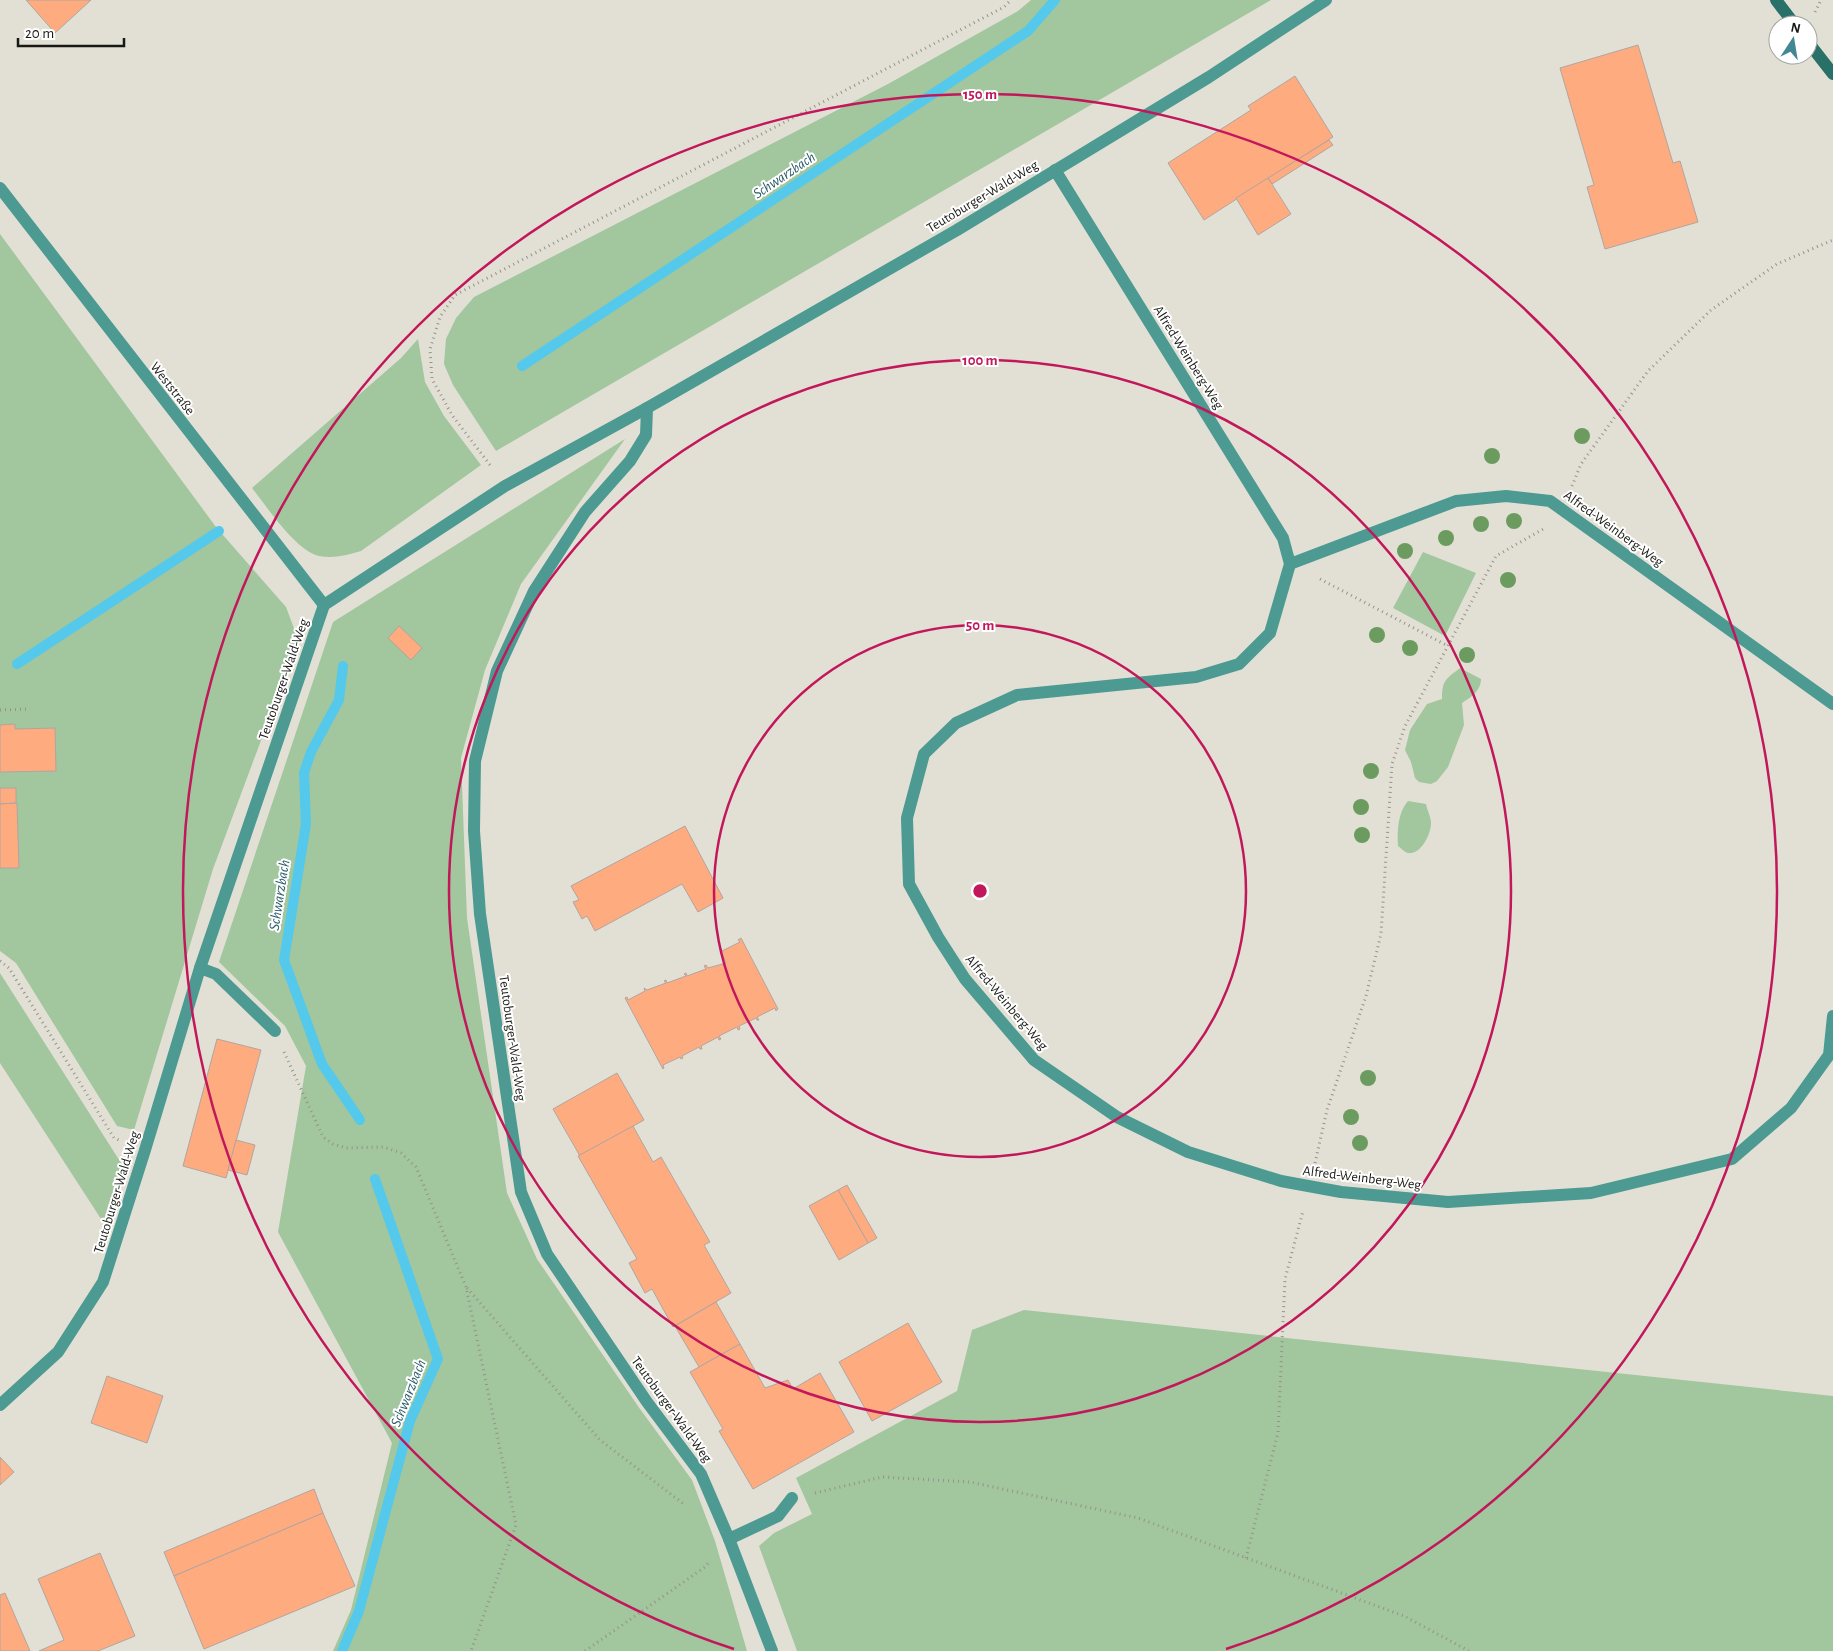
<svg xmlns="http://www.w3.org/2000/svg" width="1833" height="1651" viewBox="0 0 1833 1651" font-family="'Alegreya Sans',sans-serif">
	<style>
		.green { fill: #a2c69d }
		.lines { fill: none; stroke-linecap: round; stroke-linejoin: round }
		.stream { stroke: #54c9eb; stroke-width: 10 }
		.building { fill: #ffab80; stroke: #b0a5a0 }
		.path { stroke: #95938b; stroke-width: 3; stroke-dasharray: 1 4; stroke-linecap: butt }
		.service { stroke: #4c9a92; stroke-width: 12 }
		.minor { stroke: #4c9a92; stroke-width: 12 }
		.secondary { stroke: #297069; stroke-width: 12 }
		.tree { fill: #6c9b60 }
		.ring { fill: none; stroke: #c2185b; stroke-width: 2.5 }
		.labels { text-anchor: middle; stroke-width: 4; stroke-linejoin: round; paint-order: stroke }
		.street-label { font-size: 14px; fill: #181814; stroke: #fff }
		.water-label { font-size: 15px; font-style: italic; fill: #2a5b69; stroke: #fff }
		.centre { fill: #c2185b; stroke: #fff; stroke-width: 2.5 }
		.ring-label { font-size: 15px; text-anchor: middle; font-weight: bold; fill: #c2185b; stroke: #fff; stroke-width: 4; stroke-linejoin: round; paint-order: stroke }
	</style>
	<rect width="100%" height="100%" fill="#e2e0d5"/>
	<g class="green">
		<path d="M1031 0H1271L496 451 453 385 444 364 446 339 456 318 474 297 888 84 1018 11Z"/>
		<path d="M0 234 216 527 286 607 295 631 297 644 213 869 134 1130 117 1126 16 963 0 951Z"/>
		<path d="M418 339 425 382 444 416 481 465 361 551C347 555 333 559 319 556 295 550 267 507 252 488L401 358Z"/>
		<path d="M625 439 521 584 485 670 461 758 467 918 507 1193 537 1259 640 1409 692 1480 715 1541 747 1651H333L351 1610 392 1443 278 1232 306 1066 285 1026 219 962 333 622Z"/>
		<path d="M1423 552 1476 573 1445 636 1393 608Z"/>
		<path d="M1460 668 1481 679C1481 691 1471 697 1462 703L1464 725 1448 767 1437 781 1431 784 1419 782 1415 778 1411 762 1405 750 1410 730 1427 704 1442 699C1442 680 1446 679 1460 668Z"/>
		<path d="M1408 801 1426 804C1427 810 1431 817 1431 823 1431 834 1421 855 1408 853 1404 852 1401 848 1398 846 1397 831 1398 812 1408 801Z"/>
		<path d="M0 973 123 1166 103 1222 0 1063Z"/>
		<path d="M1024 1310 1833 1396V1651H797L759 1546 774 1533 812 1514 796 1478 957 1391 972 1330Z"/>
	</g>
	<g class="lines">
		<g class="stream">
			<path d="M522 366 1028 31 1055 0"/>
			<path d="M17 664 219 531"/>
			<path d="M343 666 339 700 311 752 304 773 306 824 284 960 322 1064 360 1120"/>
			<path d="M342 1651 359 1611 410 1421 438 1359 375 1179"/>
		</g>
	</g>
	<g class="building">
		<path d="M26 0H91L55 33Z"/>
		<path d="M1638 45 1673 163 1680 161 1698 222 1605 249 1587 187 1594 185 1560 68Z"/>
		<path d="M1295 76 1333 137 1204 220 1168 163 1251 110 1248 106Z"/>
		<path d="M1329 140 1333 145 1272 184 1268 178Z"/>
		<path d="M1268 178 1291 214 1258 235 1236 198Z"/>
		<path d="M399 626 422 648 411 660 388 638Z"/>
		<path d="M15 724V729L55 728 56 771 0 772V725Z"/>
		<path d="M0 788H16V803L0 804Z"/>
		<path d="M17 803 19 868H0V804Z"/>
		<path d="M685 826 723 898 698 912 682 884 595 931 587 916 582 919 573 902 579 900 571 886Z"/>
		<path d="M741 938 778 1009 776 1011 775 1008 757 1017 759 1020H757L756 1018 739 1026 740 1029 738 1030 737 1027 719 1036 721 1039 719 1040 718 1037 701 1046 702 1049H700L699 1047 682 1056 683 1058 681 1059 680 1057 663 1065 664 1068 663 1069 625 998 627 997 628 1000 645 991 644 988 647 990 666 983 664 981 666 980 667 983 686 976 684 974 686 973 687 976 706 969 704 966 706 965 708 968 726 963 720 949 721 948 722 951 740 942 738 940Z"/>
		<path d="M217 1039 261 1050 226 1178 183 1166Z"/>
		<path d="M617 1073 644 1120 580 1156 553 1109Z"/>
		<path d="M633 1126 653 1162 661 1157 710 1242 704 1245 731 1293 673 1327 652 1289 645 1293 629 1263 637 1259 578 1156Z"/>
		<path d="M236 1140 255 1145 247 1175 228 1170Z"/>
		<path d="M847 1185 877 1238 868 1243 838 1190Z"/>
		<path d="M838 1190 868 1243 839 1260 809 1206Z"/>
		<path d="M716 1302 740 1344 699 1367 675 1326Z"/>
		<path d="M908 1323 942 1382 872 1421 839 1362Z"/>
		<path d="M740 1344 765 1388 788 1380 793 1389 820 1373 854 1432 753 1489 719 1431 723 1429 690 1372Z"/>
		<path d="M107 1376 163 1396 147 1443 91 1423Z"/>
		<path d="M0 1457 14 1472 0 1485Z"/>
		<path d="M314 1489 323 1513 174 1576 164 1552Z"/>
		<path d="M323 1513 355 1586 204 1649 174 1576Z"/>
		<path d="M100 1553 135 1636 98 1651H39L64 1640 38 1579Z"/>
		<path d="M5 1593 30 1651H0V1595Z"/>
	</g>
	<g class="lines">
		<g class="path">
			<path d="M1815 12 1821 0"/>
			<path d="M490 465 452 415 432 379 430 349 440 317 455 295 1004 7 1011 0"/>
			<path d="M1572 486 1581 464 1648 371 1711 310 1777 264 1833 240"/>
			<path d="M1320 579 1448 646"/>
			<path d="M0 710 30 709"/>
			<path d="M0 961 9 968 114 1138 121 1141"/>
			<path d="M284 1052 323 1137 333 1144 346 1148 384 1147 401 1153 416 1167 466 1287 516 1525 471 1651"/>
			<path d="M1315 1163 1327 1110 1366 996 1381 934 1392 764 1405 726 1496 556 1545 528"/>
			<path d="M467 1288 600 1440 685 1505"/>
			<path d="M815 1493 882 1477 970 1482 1138 1518 1404 1616 1469 1651"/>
			<path d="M1246 1558 1278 1433 1285 1279 1303 1211"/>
			<path d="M585 1651 705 1567 710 1561"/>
		</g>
		<g class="service">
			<path d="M200 968 216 974 275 1031"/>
			<path d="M729 1539 778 1516 792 1498"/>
		</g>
		<g class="minor">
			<path d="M1055 170 1283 538 1290 564 1270 633 1239 664 1196 677 1017 695 956 723 924 754 907 818 909 884 938 937 965 979 1034 1060 1117 1117 1188 1152 1281 1181 1341 1192 1448 1202 1591 1193 1732 1159 1791 1108 1829 1055 1833 1016"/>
			<path d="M0 188 324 605"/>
			<path d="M647 408 646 435 630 461 585 512 534 591 497 671 475 761 474 831 480 914 521 1192 547 1254 647 1402 701 1474 729 1539 772 1651"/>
			<path d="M1290 564 1456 501 1506 496 1550 501 1833 704"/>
			<path d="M0 1405 58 1352 103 1282 145 1150 200 968 324 605 505 486 647 408 957 230 1209 77 1326 0"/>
		</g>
		<g class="secondary">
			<path d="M1776 0 1795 25"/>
			<path d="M1808 42 1833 74"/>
		</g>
	</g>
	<g class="tree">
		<circle cx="1582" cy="436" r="8"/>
		<circle cx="1492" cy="456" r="8"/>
		<circle cx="1514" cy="521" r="8"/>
		<circle cx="1481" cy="524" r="8"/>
		<circle cx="1446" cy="538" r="8"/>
		<circle cx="1405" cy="551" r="8"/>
		<circle cx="1508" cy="580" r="8"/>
		<circle cx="1377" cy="635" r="8"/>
		<circle cx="1410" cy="648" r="8"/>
		<circle cx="1467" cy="655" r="8"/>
		<circle cx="1371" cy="771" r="8"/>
		<circle cx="1361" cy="807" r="8"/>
		<circle cx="1362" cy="835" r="8"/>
		<circle cx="1368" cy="1078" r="8"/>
		<circle cx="1351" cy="1117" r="8"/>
		<circle cx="1360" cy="1143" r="8"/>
	</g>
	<g class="ring">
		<circle cx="980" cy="891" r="266"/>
		<circle cx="980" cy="891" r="531"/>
		<path d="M734 1649A797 797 0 1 1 1226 1649"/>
	</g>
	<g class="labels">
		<g class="street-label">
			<text transform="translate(982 196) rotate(-31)" y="5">Teutoburger-Wald-Weg</text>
			<text transform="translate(1189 357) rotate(58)" y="5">Alfred-Weinberg-Weg</text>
			<text transform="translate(173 388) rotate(52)" y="5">Weststraße</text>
			<text transform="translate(1614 528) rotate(36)" y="5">Alfred-Weinberg-Weg</text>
			<text transform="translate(283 679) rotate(-71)" y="5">Teutoburger-Wald-Weg</text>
			<text transform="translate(1007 1002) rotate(50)" y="5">Alfred-Weinberg-Weg</text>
			<text transform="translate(513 1038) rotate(82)" y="5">Teutoburger-Wald-Weg</text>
			<text transform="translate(1362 1177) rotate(7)" y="5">Alfred-Weinberg-Weg</text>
			<text transform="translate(116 1192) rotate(-73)" y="5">Teutoburger-Wald-Weg</text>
			<text transform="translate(672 1409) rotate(54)" y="5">Teutoburger-Wald-Weg</text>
		</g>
		<g class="water-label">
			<text transform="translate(784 175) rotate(-34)" y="5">Schwarzbach</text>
			<text transform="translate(279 895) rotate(-81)" y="5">Schwarzbach</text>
			<text transform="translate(408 1393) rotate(-68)" y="5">Schwarzbach</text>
		</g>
	</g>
	<circle cx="980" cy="891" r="8" class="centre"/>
	<g class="ring-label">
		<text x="980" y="99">150 m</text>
		<text x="980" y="365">100 m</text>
		<text x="980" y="630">50 m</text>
	</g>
	<g transform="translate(1793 40) rotate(12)"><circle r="24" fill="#ffffff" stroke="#a3a3a1"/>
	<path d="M0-4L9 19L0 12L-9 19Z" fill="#428793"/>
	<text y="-8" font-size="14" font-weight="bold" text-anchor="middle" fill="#181814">N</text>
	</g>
	<path d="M18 38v8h106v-8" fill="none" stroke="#181814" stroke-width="2.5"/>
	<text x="25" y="38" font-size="15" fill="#181814" stroke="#ffffff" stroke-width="4" paint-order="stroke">20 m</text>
</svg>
